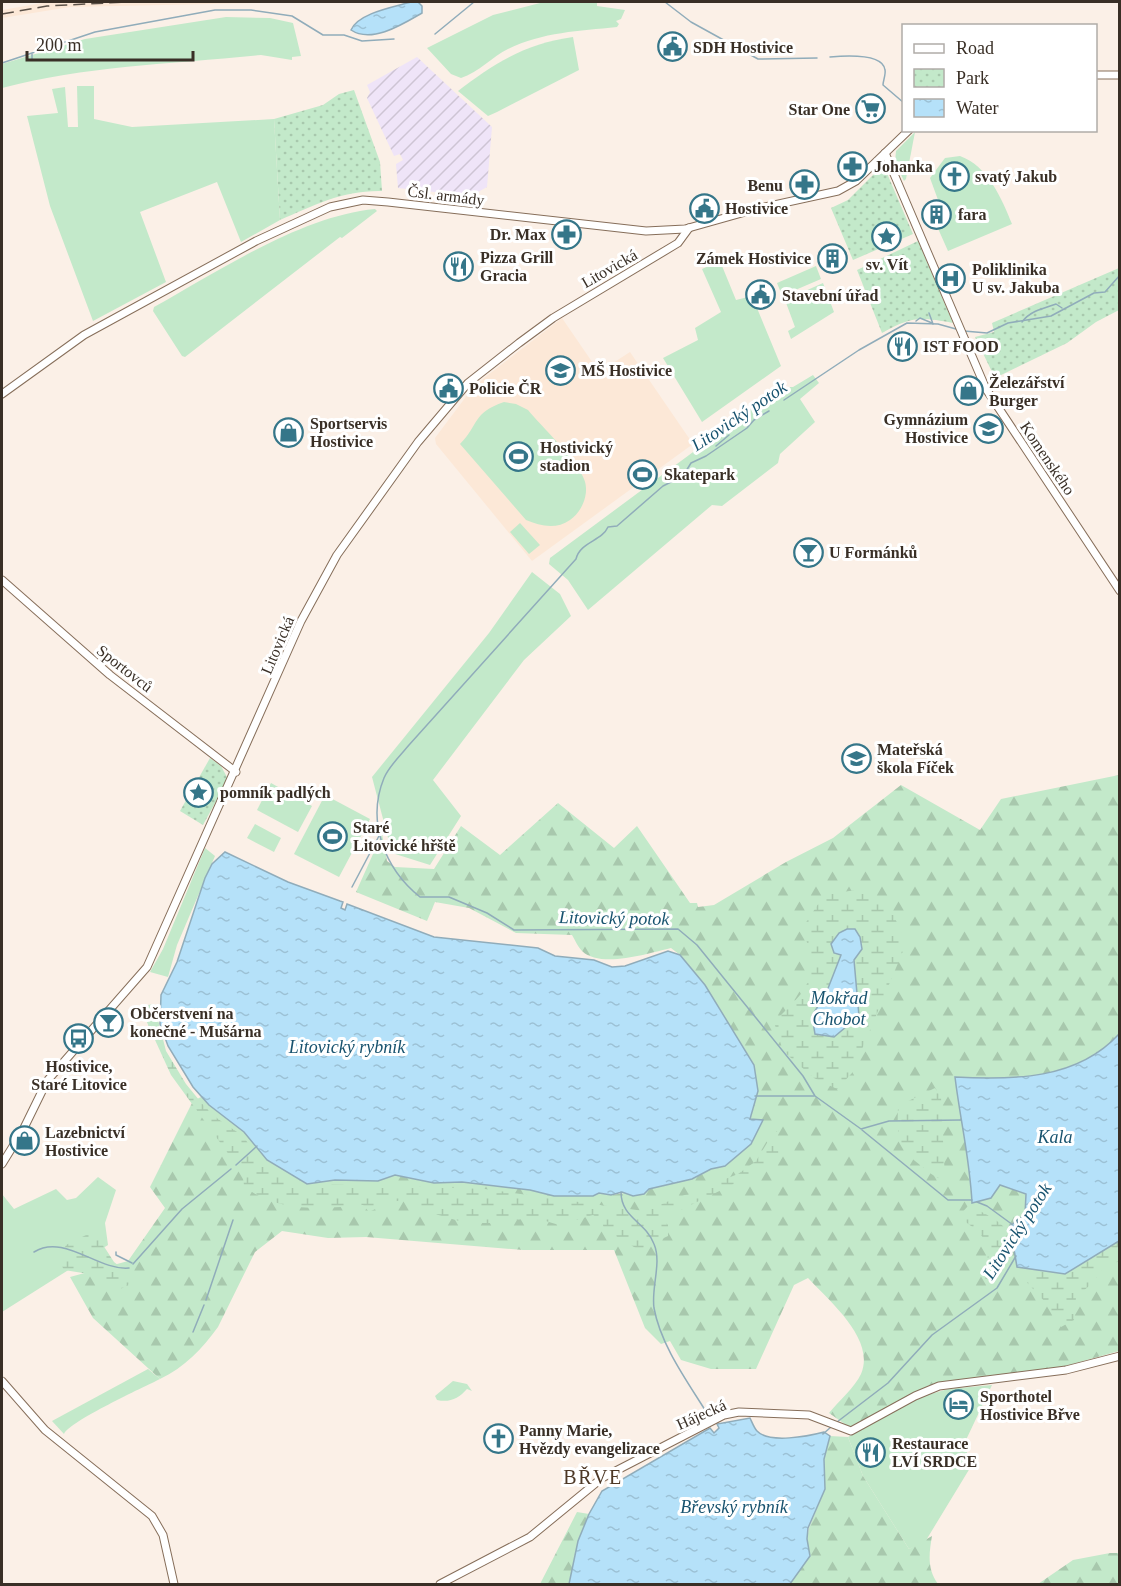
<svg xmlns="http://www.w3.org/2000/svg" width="1121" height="1586" viewBox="0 0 1121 1586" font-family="Georgia,serif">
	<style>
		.industrial { fill: url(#industrial-furrows) }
		.built { fill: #fce8d7 }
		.green { fill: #c3e9ca }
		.forest { fill: url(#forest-firs) }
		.wetland { fill: url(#wetland-marsh) }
		.park { fill: url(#park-dots) }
		.water { fill: url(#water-ripples); stroke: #90acba; stroke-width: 1.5 }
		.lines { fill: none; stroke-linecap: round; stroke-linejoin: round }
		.stream { stroke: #90acba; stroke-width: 1.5 }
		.secondary-casing { stroke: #866e5a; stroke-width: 9 }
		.secondary { stroke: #fff; stroke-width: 7 }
		.rail { stroke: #5a5047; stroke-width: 1.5; stroke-dasharray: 12 6; stroke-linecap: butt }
		.labels { text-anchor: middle; stroke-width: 6; stroke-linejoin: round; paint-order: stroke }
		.poi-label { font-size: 16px; font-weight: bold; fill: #392f26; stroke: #fff; text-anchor: start }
		.street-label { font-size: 16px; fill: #392f26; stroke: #fff }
		.water-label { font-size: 18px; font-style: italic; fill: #18536f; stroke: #fff }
		.quarter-label { font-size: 20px; letter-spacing: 1.5px; fill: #4d3826; stroke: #fff }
	</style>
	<defs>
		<pattern id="industrial-furrows" width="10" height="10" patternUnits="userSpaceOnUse" patternTransform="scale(1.5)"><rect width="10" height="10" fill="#efe4f8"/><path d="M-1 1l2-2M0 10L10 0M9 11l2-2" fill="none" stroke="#cec4d4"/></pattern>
		<pattern id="forest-firs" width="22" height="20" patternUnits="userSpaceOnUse" patternTransform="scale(1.5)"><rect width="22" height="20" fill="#c3e9ca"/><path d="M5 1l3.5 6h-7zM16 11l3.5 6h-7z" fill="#a8c8ad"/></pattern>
		<pattern id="wetland-marsh" width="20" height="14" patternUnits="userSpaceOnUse" patternTransform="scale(1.5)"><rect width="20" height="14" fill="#c3e9ca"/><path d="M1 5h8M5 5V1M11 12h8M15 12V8" fill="none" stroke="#a8c8ad"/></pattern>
		<pattern id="park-dots" width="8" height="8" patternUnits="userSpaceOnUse" patternTransform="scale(1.5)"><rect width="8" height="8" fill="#c3e9ca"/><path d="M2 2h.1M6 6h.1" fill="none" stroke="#a8c8ad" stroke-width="1.8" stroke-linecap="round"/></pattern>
		<pattern id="water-ripples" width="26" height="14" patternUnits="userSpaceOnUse" patternTransform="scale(1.5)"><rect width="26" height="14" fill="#b5e1f9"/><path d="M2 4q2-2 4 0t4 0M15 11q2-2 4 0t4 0" fill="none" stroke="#9cc1d5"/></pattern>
	</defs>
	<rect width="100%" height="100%" fill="#fbf0e7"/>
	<path class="industrial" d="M417 57 492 127 487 187 471 196 398 188 396 164 403 160 400 154 394 156 367 98 370 92 367 85Z"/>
	<g class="built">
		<path d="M48 2H297L70 7 2 18V10Z"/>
		<path d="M562 318 599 372 630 352 693 444 532 561 436 444 435 438 468 394 484 378Z"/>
	</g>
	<g class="green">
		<path d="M544 2H597V6L625 10 621 19 616 21 619 24 617 27C579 31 543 32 508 49 493 56 478 73 461 78L451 74 427 48 493 15Z"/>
		<path d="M226 17 270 18 293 23 301 56 292 57V60L261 55C174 64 85 66 2 88V64L85 39Z"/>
		<path d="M573 37 579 70 497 112 488 116 458 91C494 63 527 43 573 37Z"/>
		<path d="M77 86H94V119L132 127 274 119 280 220 241 242 217 182 140 212 166 282 93 321 50 206 27 116 58 113 52 89 65 87 68 127H78Z"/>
		<path d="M915 132 906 179 904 181 895 162 896 151Z"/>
		<path d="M960 156C988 166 1002 199 1012 224L948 251 936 224 945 219 930 178 945 158Z"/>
		<path d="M375 209 377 211 342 238 340 237 185 357 182 356 153 311 154 307C219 271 301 216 375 209Z"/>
		<path d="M720 261 736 300 752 296 781 366 702 422 663 358 698 340 695 328 721 312 702 269Z"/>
		<path d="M816 266 821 279 786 294 781 293 777 283Z"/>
		<path d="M823 283 834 312 791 339 788 331 795 327 785 300Z"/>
		<path d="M813 375 819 383 800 399 815 422 780 454 778 463 722 506 712 505 588 610 568 580 549 564 550 558 781 387H793Z"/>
		<path d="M504 402 516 404 528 410C541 426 577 460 584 479 590 493 582 512 570 520 556 530 540 526 526 520L460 444C479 425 472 413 504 402Z"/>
		<path d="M520 523 540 545 529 554 510 532Z"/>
		<path d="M532 572 560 594 571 616 524 660 433 780 461 816 430 865 392 853 372 777 489 633Z"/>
		<path d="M271 783 312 806 298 832 257 810Z"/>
		<path d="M325 795 370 819 339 877 294 854Z"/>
		<path d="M255 824 281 838 274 852 247 838Z"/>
		<path d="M205 848 215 856 177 945 168 977 150 972 163 949Z"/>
		<path d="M98 1177 116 1190 105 1223 108 1245 2 1312V1194L14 1209 56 1189 67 1200 76 1198Z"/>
		<path d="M148 1369 160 1379C144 1387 70 1421 64 1434L52 1421Z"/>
		<path d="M453 1381 467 1384 472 1391 467 1389C459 1398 450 1403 437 1400L435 1396Z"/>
		<path d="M992 1385 965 1442 970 1468 925 1542 909 1549 863 1476 848 1437 917 1398 948 1389Z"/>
	</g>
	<g class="forest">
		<path d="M1119 775V1034C1077 1080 1013 1080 956 1077 960 1119 970 1160 972 1202L1000 1185 1026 1194 1025 1214 1065 1274 1119 1241V1351L1062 1367 939 1383 915 1393 856 1427H849L829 1413C838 1402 855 1387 861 1374 876 1339 829 1301 808 1278L794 1285 756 1369H711L681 1360 670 1341 661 1344 645 1328 614 1250H523L366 1237 328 1238 282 1231 255 1252 218 1327C202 1349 185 1367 160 1379L93 1318 70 1277 128 1261 165 1208 150 1187 193 1101 201 1097 244 1132 267 1160 307 1184 335 1180 378 1181 395 1175 435 1183 462 1182 530 1190 554 1196 569 1194 579 1196 599 1193 611 1195 625 1193 633 1195 667 1183 692 1179 711 1169 725 1166 762 1121 750 1120 758 1091 754 1064 705 985 680 955 671 948C649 953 601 969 582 951 578 947 575 940 572 935L516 933 469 908 435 902 427 921 356 892 382 834 387 861 395 867 434 869 461 826 500 855 558 803 614 848 637 826 690 903H697L698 907 714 905 786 862 833 838 901 785 980 830 1001 799Z"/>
		<path d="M830 1436 848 1437 863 1476 909 1549 932 1536C929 1554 927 1569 938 1584H790L810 1556 807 1539 809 1528 825 1489 824 1459Z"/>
		<path d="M577 1512 589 1514 578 1541 569 1584H540Z"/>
		<path d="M1110 1553H1119V1584H1038L1073 1560Z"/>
	</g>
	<g class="wetland">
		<path d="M868 888 892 911 906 944 852 1073 837 1089 814 1078 783 1051 774 1022C811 986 818 981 803 927L824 895Z"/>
		<path d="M154 1004 166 1051 186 1084 204 1106 218 1119 243 1136 258 1158 280 1176 305 1188 327 1184 485 1189 644 1211 738 1174 756 1161 770 1138 777 1131 779 1162 662 1219 668 1225V1236L639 1250 604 1229 602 1221 593 1215 559 1225 532 1217 501 1223H466L428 1212 411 1199 390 1202 369 1212 363 1205C324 1209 275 1213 244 1186L243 1174 171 1075 145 1018 148 1005Z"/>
		<path d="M935 1088 941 1097 945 1180C936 1178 931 1174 924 1168 897 1148 897 1139 898 1106Z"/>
		<path d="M968 1206C983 1212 1015 1226 1011 1246 1010 1256 1001 1268 996 1277L985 1280C991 1243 989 1237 958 1217Z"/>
		<path d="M94 1231 114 1262 128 1273 133 1282 117 1291 89 1274 64 1270 59 1260 66 1245Z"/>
		<path d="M1119 1240V1261L1098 1273 1095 1281 1076 1297 1074 1320 1061 1327 1047 1304 1021 1276 1025 1268 1065 1274Z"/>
	</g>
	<g class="park">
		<path d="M354 90 380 162 382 191C344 190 314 205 280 220L274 119 323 105 339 94Z"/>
		<path d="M878 170 886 171 913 234 853 260 831 208 848 200Z"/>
		<path d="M918 241 953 323C920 317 912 316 882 333L857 270Z"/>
		<path d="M1119 268V310L1096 322 1067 343 995 378 975 337 994 332 992 323Z"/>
		<path d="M210 758 221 766 228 779 203 825 180 811Z"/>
	</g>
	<g class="water">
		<path d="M411 2H418L422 6V13C403 24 372 44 351 30 358 13 394 7 411 2Z"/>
		<path d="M225 852 288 882 340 901 343 902 341 908 345 910 347 904 434 937 538 948 555 956 594 960 612 967 625 966 668 951 680 955 705 985 754 1065 758 1091 750 1119 763 1120 751 1144 725 1166 711 1169 692 1179 649 1189 644 1194 633 1196 622 1192 611 1195 599 1193 593 1196H554L530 1190 462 1182 434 1183 395 1175 378 1181 335 1180 307 1184 267 1160 244 1132 209 1105 193 1087 168 1046 160 1024 161 995 177 962 205 878 212 864Z"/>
		<path d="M847 929H855L860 937 862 949 854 960 859 1016 834 1037 815 1034 812 1016 827 991 841 955 834 953 831 944 839 933Z"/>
		<path d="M1119 1034V1241L1065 1274 1017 1267 1010 1226 1025 1214 1026 1194 1000 1185 991 1198 972 1203C970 1160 960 1119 955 1077 1013 1080 1077 1080 1119 1034Z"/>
		<path d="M750 1418C752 1422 754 1428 757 1431 769 1444 809 1436 824 1432L830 1436 824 1459 825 1489 808 1528 807 1539 810 1556 790 1584H569L578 1541 589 1514 602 1491 710 1428 714 1433 719 1428 717 1424Z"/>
	</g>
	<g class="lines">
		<g class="stream">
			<path d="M665 2 691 22 758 59 817 58"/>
			<path d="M435 34 474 2"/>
			<path d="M32 54V60"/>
			<path d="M830 57C842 56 883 53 885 70 886 74 883 81 883 85L904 103"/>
			<path d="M2 63 95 32 215 10H251L292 16 323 35H344L362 41 394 39"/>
			<path d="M929 313 933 324"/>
			<path d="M916 321 920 318 932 323"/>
			<path d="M1022 322C1030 311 1044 308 1056 304L1062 308"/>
			<path d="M964 331 987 333 1008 323 1051 316 1094 293 1105 292 1120 275"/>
			<path d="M784 400 859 350 907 323 938 324 956 329"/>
			<path d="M769 411 754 420 747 428 706 456 691 463 683 476 663 486 617 526 608 527C602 541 580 542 576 559L409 745C401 755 389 766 384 778 366 822 385 869 420 897H449L487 913 514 930 678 929 697 945 803 1076 815 1096 861 1129 889 1121 961 1120"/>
			<path d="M716 446 729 435"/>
			<path d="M679 477 685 470"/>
			<path d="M352 887 380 834"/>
			<path d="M755 1096H814"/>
			<path d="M862 1130 948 1200H972"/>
			<path d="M236 1165 257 1146"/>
			<path d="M621 1192C621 1218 646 1222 654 1244 662 1263 651 1287 654 1308 661 1347 690 1385 710 1418"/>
			<path d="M977 1202 987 1206 1013 1225"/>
			<path d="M34 1252C64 1233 98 1271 129 1268"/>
			<path d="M116 1252V1255L132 1263"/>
			<path d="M133 1264 182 1209 231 1169"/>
			<path d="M206 1300 233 1220"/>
			<path d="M193 1332 204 1305"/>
			<path d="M837 1422 888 1383 932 1335 997 1288 1016 1256"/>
			<path d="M823 1434 831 1427"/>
		</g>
		<defs>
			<g id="secondary">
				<path d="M1096 75H1120"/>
				<path d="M885 153 986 389 1120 591"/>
				<path d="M2 394 84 335 256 241 330 207 363 200 388 202 646 231 685 229 756 209 838 191 856 181 909 130"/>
				<path d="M2 580 110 675 236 772"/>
				<path d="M2 1164 23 1130 47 1081 147 967 301 621 337 555 418 442 468 383 519 343 553 318 678 243 689 228"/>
				<path d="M2 1381 45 1430 152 1516 163 1535 174 1584"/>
				<path d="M440 1584 530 1537 602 1478 724 1415 739 1412 809 1415 851 1431 915 1396 939 1386 1066 1370 1120 1356"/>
			</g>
		</defs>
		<use href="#secondary" class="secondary-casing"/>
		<use href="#secondary" class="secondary"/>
		<path class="rail" d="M2 14 47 6 126 2"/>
	</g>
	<defs>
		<symbol id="civic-ring" viewBox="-11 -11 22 22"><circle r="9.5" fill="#fff" stroke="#357689" stroke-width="1.5"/><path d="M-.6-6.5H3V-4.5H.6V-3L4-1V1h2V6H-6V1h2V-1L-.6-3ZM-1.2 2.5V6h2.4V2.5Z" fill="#357689"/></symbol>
		<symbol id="supermarket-ring" viewBox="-11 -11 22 22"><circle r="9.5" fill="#fff" stroke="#357689" stroke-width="1.5"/><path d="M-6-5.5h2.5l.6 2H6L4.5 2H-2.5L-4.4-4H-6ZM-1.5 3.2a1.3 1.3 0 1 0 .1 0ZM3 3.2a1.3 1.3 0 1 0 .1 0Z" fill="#357689"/></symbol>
		<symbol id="pharmacy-ring" viewBox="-11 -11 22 22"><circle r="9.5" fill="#fff" stroke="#357689" stroke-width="1.5"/><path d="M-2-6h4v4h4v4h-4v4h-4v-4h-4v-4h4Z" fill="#357689"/></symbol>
		<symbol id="church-ring" viewBox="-11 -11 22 22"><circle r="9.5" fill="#fff" stroke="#357689" stroke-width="1.5"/><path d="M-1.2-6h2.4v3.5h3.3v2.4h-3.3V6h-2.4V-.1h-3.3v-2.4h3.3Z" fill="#357689"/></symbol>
		<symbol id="building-ring" viewBox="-11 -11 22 22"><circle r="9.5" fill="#fff" stroke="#357689" stroke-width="1.5"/><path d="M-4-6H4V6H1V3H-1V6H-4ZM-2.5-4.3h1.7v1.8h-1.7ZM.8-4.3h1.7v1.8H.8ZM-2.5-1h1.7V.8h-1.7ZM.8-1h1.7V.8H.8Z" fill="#357689"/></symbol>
		<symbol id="sight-ring" viewBox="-11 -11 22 22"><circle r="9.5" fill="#fff" stroke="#357689" stroke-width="1.5"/><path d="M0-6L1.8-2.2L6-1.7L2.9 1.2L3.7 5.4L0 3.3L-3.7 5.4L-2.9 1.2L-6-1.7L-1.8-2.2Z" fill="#357689"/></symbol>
		<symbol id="restaurant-ring" viewBox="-11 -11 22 22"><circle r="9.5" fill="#fff" stroke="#357689" stroke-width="1.5"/><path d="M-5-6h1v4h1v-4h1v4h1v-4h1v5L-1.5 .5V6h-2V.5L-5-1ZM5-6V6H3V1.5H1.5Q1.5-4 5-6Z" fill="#357689"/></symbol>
		<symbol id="hospital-ring" viewBox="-11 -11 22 22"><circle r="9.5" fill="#fff" stroke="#357689" stroke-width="1.5"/><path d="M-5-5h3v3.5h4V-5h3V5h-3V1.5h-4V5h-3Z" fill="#357689"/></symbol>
		<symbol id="school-ring" viewBox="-11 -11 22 22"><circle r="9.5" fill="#fff" stroke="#357689" stroke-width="1.5"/><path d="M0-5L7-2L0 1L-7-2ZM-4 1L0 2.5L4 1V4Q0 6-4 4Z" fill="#357689"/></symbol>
		<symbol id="shop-ring" viewBox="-11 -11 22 22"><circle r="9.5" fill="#fff" stroke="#357689" stroke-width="1.5"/><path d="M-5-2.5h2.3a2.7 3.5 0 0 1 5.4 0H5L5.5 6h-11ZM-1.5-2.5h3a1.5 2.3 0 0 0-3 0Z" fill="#357689"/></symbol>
		<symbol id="stadium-ring" viewBox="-11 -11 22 22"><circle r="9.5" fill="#fff" stroke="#357689" stroke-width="1.5"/><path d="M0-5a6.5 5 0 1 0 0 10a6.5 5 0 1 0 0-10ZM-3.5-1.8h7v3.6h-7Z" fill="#357689"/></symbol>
		<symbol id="bar-ring" viewBox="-11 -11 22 22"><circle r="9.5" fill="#fff" stroke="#357689" stroke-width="1.5"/><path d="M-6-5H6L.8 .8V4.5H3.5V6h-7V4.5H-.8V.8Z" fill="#357689"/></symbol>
		<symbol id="bus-ring" viewBox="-11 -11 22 22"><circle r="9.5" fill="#fff" stroke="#357689" stroke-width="1.5"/><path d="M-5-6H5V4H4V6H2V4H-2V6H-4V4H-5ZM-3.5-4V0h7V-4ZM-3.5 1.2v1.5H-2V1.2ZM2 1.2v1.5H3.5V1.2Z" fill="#357689"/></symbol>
		<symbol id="hotel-ring" viewBox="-11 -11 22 22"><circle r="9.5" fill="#fff" stroke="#357689" stroke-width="1.5"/><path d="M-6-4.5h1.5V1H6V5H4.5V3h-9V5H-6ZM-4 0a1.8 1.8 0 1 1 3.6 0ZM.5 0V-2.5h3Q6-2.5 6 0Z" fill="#357689"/></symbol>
	</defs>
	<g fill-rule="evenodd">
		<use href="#civic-ring" x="656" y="30" width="33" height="33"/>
		<use href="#supermarket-ring" x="854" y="92" width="33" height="33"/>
		<use href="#pharmacy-ring" x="836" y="150" width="33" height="33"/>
		<use href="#church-ring" x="938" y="160" width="33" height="33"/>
		<use href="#pharmacy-ring" x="788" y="168" width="33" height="33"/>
		<use href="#civic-ring" x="688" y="192" width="33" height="33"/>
		<use href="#building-ring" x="920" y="198" width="33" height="33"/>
		<use href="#pharmacy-ring" x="550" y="218" width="33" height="33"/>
		<use href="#sight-ring" x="870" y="220" width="33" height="33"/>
		<use href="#building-ring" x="816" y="242" width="33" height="33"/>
		<use href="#restaurant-ring" x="442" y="250" width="33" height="33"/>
		<use href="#hospital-ring" x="934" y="262" width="33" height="33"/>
		<use href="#civic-ring" x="744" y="278" width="33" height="33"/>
		<use href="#restaurant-ring" x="886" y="330" width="33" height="33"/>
		<use href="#school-ring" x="544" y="354" width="33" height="33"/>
		<use href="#civic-ring" x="432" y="372" width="33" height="33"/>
		<use href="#shop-ring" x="952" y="374" width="33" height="33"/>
		<use href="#school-ring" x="972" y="412" width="33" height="33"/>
		<use href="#shop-ring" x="272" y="416" width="33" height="33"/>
		<use href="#stadium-ring" x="502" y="440" width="33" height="33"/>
		<use href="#stadium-ring" x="626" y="458" width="33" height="33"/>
		<use href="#bar-ring" x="792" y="536" width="33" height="33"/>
		<use href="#school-ring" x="840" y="742" width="33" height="33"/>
		<use href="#sight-ring" x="182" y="776" width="33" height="33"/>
		<use href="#stadium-ring" x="316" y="820" width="33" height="33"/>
		<use href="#bar-ring" x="92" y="1006" width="33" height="33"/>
		<use href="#bus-ring" x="62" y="1022" width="33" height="33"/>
		<use href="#shop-ring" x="8" y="1124" width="33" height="33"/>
		<use href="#hotel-ring" x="942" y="1388" width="33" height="33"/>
		<use href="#church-ring" x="482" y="1422" width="33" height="33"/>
		<use href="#restaurant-ring" x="854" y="1436" width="33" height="33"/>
	</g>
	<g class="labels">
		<g class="poi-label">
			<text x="693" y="53">SDH Hostivice</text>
			<text x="850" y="115" text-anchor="end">Star One</text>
			<text x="874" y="172">Johanka</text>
			<text x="975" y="182">svatý Jakub</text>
			<text x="783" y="191" text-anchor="end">Benu</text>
			<text x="725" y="214">Hostivice</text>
			<text x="958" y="220">fara</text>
			<text x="546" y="240" text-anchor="end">Dr. Max</text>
			<text x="480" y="263">Pizza Grill<tspan x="480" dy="18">Gracia</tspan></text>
			<text x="811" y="264" text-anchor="end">Zámek Hostivice</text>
			<text x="887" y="270" text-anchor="middle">sv. Vít</text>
			<text x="972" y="275">Poliklinika<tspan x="972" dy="18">U sv. Jakuba</tspan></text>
			<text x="782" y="301">Stavební úřad</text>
			<text x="923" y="352">IST FOOD</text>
			<text x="581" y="376">MŠ Hostivice</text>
			<text x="989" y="388">Železářství<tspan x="989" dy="18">Burger</tspan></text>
			<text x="469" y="394">Policie ČR</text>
			<text x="968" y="425" text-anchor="end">Gymnázium<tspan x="968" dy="18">Hostivice</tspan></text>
			<text x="310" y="429">Sportservis<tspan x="310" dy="18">Hostivice</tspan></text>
			<text x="540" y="453">Hostivický<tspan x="540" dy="18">stadion</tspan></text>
			<text x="664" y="480">Skatepark</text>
			<text x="829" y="558">U Formánků</text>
			<text x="877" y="755">Mateřská<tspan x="877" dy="18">škola Fíček</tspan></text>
			<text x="220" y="798">pomník padlých</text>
			<text x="353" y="833">Staré<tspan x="353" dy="18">Litovické hřště</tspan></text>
			<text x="130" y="1019">Občerstvení na<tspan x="130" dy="18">konečné - Mušárna</tspan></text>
			<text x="79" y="1072" text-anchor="middle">Hostivice,<tspan x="79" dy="18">Staré Litovice</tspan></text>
			<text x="45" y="1138">Lazebnictví<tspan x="45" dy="18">Hostivice</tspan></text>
			<text x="980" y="1402">Sporthotel<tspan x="980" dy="18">Hostivice Břve</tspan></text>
			<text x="519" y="1436">Panny Marie,<tspan x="519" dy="18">Hvězdy evangelizace</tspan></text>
			<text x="892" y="1449">Restaurace<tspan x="892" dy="18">LVÍ SRDCE</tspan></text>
		</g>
		<g class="street-label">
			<text transform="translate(446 195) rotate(7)" y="6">Čsl. armády</text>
			<text transform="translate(609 268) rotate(-30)" y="6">Litovická</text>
			<text transform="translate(1048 458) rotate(56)" y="6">Komenského</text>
			<text transform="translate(277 645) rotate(-67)" y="6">Litovická</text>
			<text transform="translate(125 668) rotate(38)" y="6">Sportovců</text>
			<text transform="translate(701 1414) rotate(-24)" y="6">Hájecká</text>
		</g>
		<g class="water-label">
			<text transform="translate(739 416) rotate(-34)" y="6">Litovický potok</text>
			<text transform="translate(614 918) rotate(1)" y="6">Litovický potok</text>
			<text x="839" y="1004">Mokřad<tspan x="839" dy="21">Chobot</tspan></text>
			<text x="347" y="1053">Litovický rybník</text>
			<text x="1055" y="1143">Kala</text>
			<text transform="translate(1017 1231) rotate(-57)" y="6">Litovický potok</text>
			<text x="734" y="1513">Břevský rybník</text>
		</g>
		<g class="quarter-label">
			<text x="593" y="1484">BŘVE</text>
		</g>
	</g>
	<rect width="1121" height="1586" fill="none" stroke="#392f26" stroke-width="6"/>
	<rect x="902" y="24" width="195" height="108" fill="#ffffff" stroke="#b0aca8" stroke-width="1.5"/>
	<rect x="914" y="44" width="30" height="9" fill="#ffffff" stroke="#b0aca8" stroke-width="1.5"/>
	<text x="956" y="54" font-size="18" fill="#392f26">Road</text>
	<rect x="914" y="69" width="30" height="18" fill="url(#park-dots)" stroke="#b0aca8" stroke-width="1.5"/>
	<text x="956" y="84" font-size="18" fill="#392f26">Park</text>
	<rect x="914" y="99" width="30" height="18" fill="url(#water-ripples)" stroke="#b0aca8" stroke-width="1.5"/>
	<text x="956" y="114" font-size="18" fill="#392f26">Water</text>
	<path d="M27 51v9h166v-9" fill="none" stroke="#392f26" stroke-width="3"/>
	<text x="36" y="51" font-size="18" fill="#392f26" stroke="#ffffff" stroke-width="4.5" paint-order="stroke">200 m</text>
</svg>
